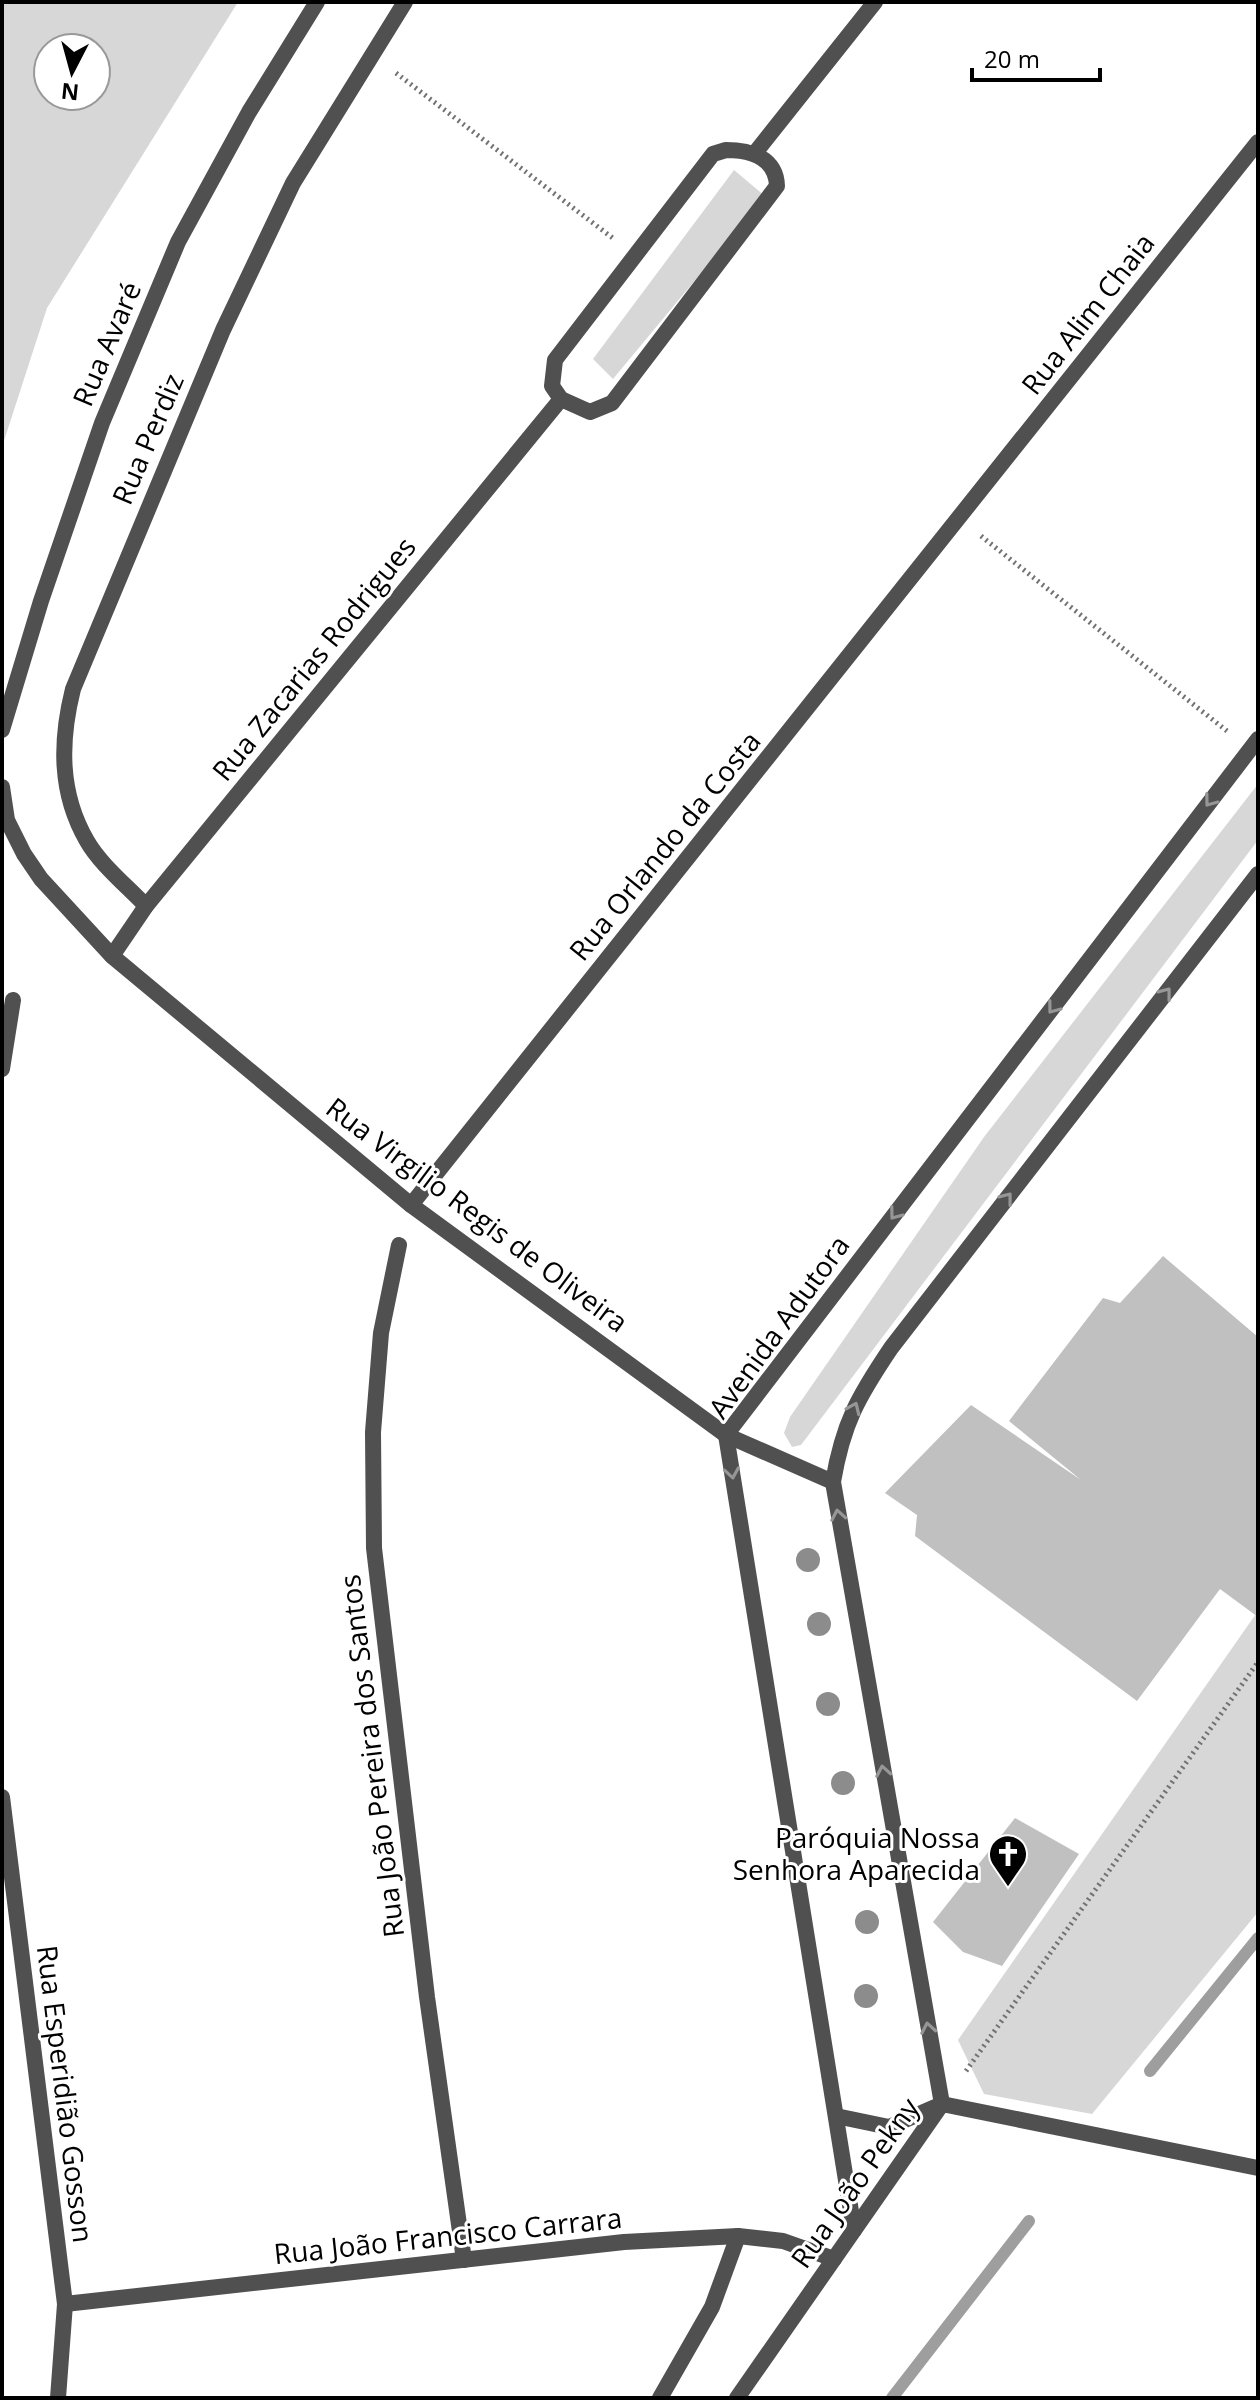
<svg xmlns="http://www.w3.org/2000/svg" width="1260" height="2400" viewBox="0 0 1260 2400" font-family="'Open Sans',sans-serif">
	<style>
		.green { fill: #d7d7d7; fill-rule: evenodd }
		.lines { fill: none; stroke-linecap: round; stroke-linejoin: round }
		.stream { stroke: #9e9e9e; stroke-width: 12 }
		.building { fill: #c0c0c0 }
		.path { stroke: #727272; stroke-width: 5; stroke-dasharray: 2 4; stroke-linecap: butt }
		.minor { stroke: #505050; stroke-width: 16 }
		.tertiary { stroke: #505050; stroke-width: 16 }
		.tree { fill: #8c8c8c }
		.oneway { stroke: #969696 }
		.labels { text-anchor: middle; stroke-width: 6; stroke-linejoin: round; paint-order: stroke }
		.street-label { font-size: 28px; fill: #000; stroke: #fff }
		.poi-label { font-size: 28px; fill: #000; stroke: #fff; text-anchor: end }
	</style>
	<rect width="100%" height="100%" fill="#fff"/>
	<g class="green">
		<path d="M2 2H238L47 308 2 447ZM48 48H96V96H48Z"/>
		<path d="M734 170 765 196 613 379 593 359Z"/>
		<path d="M1258 784V840L801 1445 792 1447 784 1433 790 1417 984 1137Z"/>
		<path d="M1258 1611V1912L1092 2114 984 2094 958 2040Z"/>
	</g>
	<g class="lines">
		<g class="stream">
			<path d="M1150 2071 1258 1938"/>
			<path d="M892 2398 1029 2221"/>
		</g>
	</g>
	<g class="building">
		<path d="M1163 1256 1258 1337V1617L1220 1589 1137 1701 915 1536 917 1515 885 1493 971 1405 1081 1480 1009 1421 1103 1298 1120 1303Z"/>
		<path d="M1015 1818 1079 1854 1002 1966 963 1952 933 1922Z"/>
	</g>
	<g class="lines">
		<g class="path">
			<path d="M396 73 614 239"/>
			<path d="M981 536 1227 731"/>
			<path d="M966 2071 1258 1662"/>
		</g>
		<g class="minor">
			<path d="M726 150C751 150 776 158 777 186L612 403 590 412 561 399 552 386 555 360 713 154Z"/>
			<path d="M755 153 875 2"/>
			<path d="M2 730 41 601 102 423 178 242 249 112 317 2"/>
			<path d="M2 787 7 820 24 854 41 879 112 956 411 1205 726 1435 833 1482"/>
			<path d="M146 906C127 886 100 864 87 841 59 793 60 741 73 689L223 330 293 183 405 2"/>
			<path d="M112 956 146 906 561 399"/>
			<path d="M2 1069 13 1000"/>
			<path d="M411 1205 1258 142"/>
			<path d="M399 1245 381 1333 373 1432 374 1548 427 1997 464 2260"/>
			<path d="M2 1797 65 2304 58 2398"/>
			<path d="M836 2116 889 2127 942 2104 833 1482C843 1423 858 1397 891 1348L1258 874"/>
			<path d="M854 2230 726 1435 1258 739"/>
			<path d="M65 2304 624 2242 738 2236 783 2241 834 2259"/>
			<path d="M660 2398 712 2307 738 2236"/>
		</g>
		<path class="tertiary" d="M737 2398 942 2104 1258 2168"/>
	</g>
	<g class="tree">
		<circle cx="808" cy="1560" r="12"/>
		<circle cx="819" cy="1624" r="12"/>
		<circle cx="828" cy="1704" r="12"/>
		<circle cx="843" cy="1783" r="12"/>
		<circle cx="867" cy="1922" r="12"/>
		<circle cx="866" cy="1996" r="12"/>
	</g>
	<defs><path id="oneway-chevron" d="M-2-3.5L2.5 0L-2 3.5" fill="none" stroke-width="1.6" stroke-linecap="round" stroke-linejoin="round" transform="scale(2)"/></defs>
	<g class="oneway">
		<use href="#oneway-chevron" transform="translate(1210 801) rotate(127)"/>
		<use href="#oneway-chevron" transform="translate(1166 993) rotate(-52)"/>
		<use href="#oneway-chevron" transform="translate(1053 1008) rotate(127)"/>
		<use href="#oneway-chevron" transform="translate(1007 1198) rotate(-52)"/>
		<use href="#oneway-chevron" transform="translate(895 1214) rotate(127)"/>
		<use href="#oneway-chevron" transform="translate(854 1408) rotate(-66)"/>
		<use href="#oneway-chevron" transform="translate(732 1473) rotate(81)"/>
		<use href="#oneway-chevron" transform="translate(838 1515) rotate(-100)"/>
		<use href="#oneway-chevron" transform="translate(883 1771) rotate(-100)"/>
		<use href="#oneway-chevron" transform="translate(928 2028) rotate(-100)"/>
	</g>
	<defs>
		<symbol id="church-pin" viewBox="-11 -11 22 30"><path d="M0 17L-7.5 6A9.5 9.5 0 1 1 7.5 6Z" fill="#000" stroke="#fff"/><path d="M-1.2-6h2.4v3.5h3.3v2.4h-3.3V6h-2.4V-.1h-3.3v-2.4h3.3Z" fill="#fff"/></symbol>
	</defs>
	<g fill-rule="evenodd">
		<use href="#church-pin" x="986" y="1832" width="44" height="60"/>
	</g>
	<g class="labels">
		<g class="street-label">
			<text transform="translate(1088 314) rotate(-52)" y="10">Rua Alim Chaia</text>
			<text transform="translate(107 344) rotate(-67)" y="10">Rua Avaré</text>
			<text transform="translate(148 439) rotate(-67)" y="10">Rua Perdiz</text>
			<text transform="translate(314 659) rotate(-51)" y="10">Rua Zacarias Rodrigues</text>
			<text transform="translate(665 846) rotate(-51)" y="10">Rua Orlando da Costa</text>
			<text transform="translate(477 1215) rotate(37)" y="10">Rua Virgilio Regis de Oliveira</text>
			<text transform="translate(779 1327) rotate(-54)" y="10">Avenida Adutora</text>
			<text transform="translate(372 1756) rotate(-97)" y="10">Rua João Pereira dos Santos</text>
			<text transform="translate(65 2094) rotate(83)" y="10">Rua Esperidião Gosson</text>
			<text transform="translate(855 2183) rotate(-55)" y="10">Rua João Pekny</text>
			<text transform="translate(448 2236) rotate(-6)" y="10">Rua João Francisco Carrara</text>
		</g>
		<g class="poi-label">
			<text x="980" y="1848">Paróquia Nossa<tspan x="980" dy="32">Senhora Aparecida</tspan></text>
		</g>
	</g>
	<rect width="1260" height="2400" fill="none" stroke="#000000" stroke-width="8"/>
	<g transform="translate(72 72) rotate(186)"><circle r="38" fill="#ffffff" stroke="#999999" stroke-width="2"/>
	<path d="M0-6L14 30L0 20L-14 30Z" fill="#000000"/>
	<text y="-12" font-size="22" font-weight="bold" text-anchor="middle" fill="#000000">N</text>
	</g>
	<path d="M972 68v12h128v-12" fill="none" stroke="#000000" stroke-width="4"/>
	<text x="984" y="68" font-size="24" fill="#000000" stroke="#ffffff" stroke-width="6" paint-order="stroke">20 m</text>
</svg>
